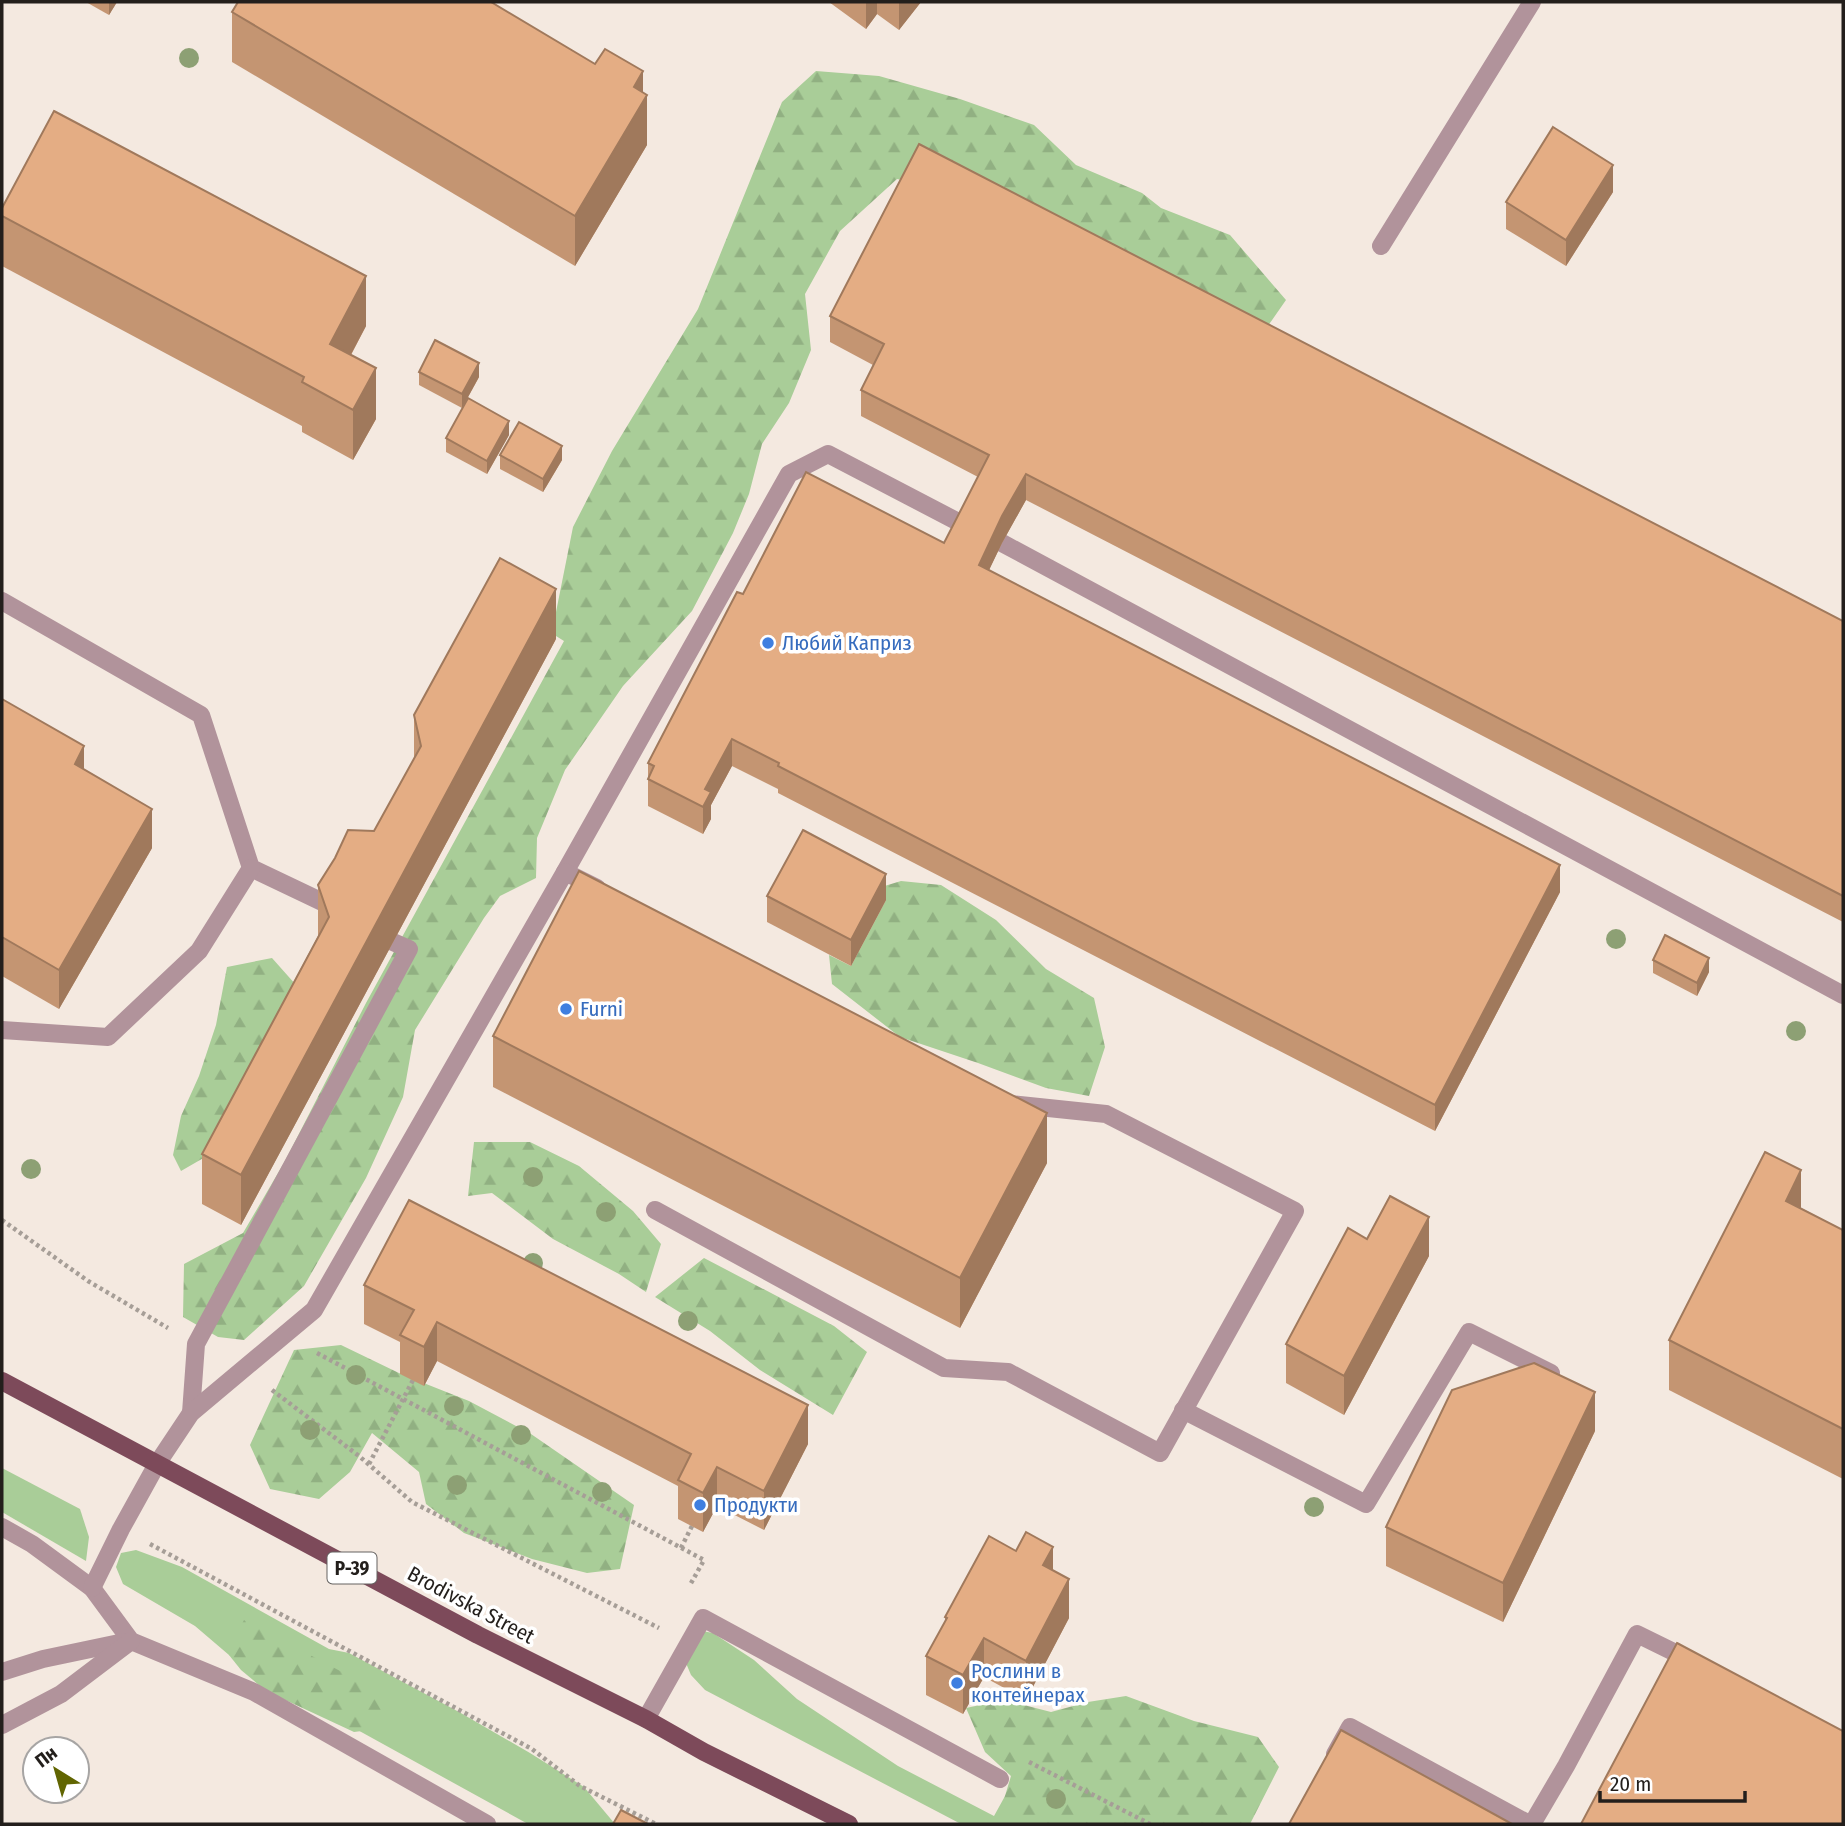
<svg xmlns="http://www.w3.org/2000/svg" width="1845" height="1826" viewBox="0 0 1845 1826" font-family="'Fira Sans Condensed',sans-serif">
	<style>
		.grass { fill: #a9cd98 }
		.forest { fill: url(#forest-firs) }
		.lines { fill: none; stroke-linecap: round; stroke-linejoin: round }
		.path { stroke: #a69e97; stroke-width: 4.5; stroke-dasharray: 3.5 3.5; stroke-linecap: butt }
		.minor { stroke: #b1939b; stroke-width: 18 }
		.major { stroke: #7d4a5a; stroke-width: 18 }
		.tree { fill: #8da074 }
		.wall { fill: #c49572 }
		.shaded-wall { fill: #a0795c }
		.building { fill: #e4ad84; stroke: #a0795c; stroke-width: 2 }
		.shop-dot { fill: #3f7fe0; stroke: #fff; stroke-width: 2.5 }
		.labels { text-anchor: middle; stroke-width: 7; stroke-linejoin: round; paint-order: stroke }
		.shield { fill: #fff; stroke: #656260; stroke-width: 2 }
		.shield-label { font-size: 19px; font-weight: bold; fill: #231f1c }
		.shop-label { font-size: 21px; fill: #366cbe; stroke: #fff; text-anchor: start }
		.street-label { font-size: 21px; fill: #231f1c; stroke: #fff }
	</style>
	<defs>
		<pattern id="forest-firs" width="22" height="20" patternUnits="userSpaceOnUse" patternTransform="scale(1.75)"><rect width="22" height="20" fill="#a9cd98"/><path d="M5 1l3.5 6h-7zM16 11l3.5 6h-7z" fill="#91b082"/></pattern>
	</defs>
	<rect width="100%" height="100%" fill="#f4e9e0"/>
	<g class="grass">
		<path d="M2 1468 80 1509 89 1537 86 1561 2 1512Z"/>
		<path d="M136 1550 182 1567 329 1649 349 1653 459 1712 530 1753 584 1787 615 1824H528L267 1680 229 1655 195 1626 123 1584 116 1567 121 1553Z"/>
		<path d="M702 1631 713 1633 754 1660 797 1699 898 1766 994 1816 1015 1778 1101 1824H961L705 1690 691 1675 683 1656Z"/>
	</g>
	<g class="forest">
		<path d="M816 71 879 76 960 99 1034 125 1076 165 1142 193 1161 208 1230 235 1286 300 1256 343 951 189 897 179 840 231 805 294 811 350 789 403 762 444 749 494 733 533 692 611 623 686 565 770 537 838 536 878 500 896 484 918 415 1030 403 1097 366 1178 304 1286 244 1340 218 1337 183 1317 184 1264 243 1233 285 1161 366 1003 564 641 556 636V612L573 527 612 451 698 309 782 102Z"/>
		<path d="M901 881 941 885 996 920 1046 969 1094 998 1105 1047 1089 1096 1046 1088 978 1063 900 1037 832 984 829 955 851 966 886 900 868 891Z"/>
		<path d="M272 958 296 985 226 1145 181 1171 173 1155 181 1116 199 1076 216 1025 227 967Z"/>
		<path d="M474 1142H530L579 1166 633 1211 661 1244 646 1292 619 1274 553 1239 492 1193 468 1196Z"/>
		<path d="M704 1258 834 1326 867 1352 833 1415 760 1370 710 1331 655 1297Z"/>
		<path d="M341 1345 401 1374 469 1401 531 1434 634 1505 620 1569 587 1573 532 1559 464 1533 426 1504 419 1472 372 1433 350 1472 319 1499 270 1489 250 1445 294 1350Z"/>
		<path d="M244 1620 389 1697 385 1728 354 1732 266 1691 241 1670 229 1655V1649Z"/>
		<path d="M1126 1696 1194 1721 1258 1737 1279 1767 1250 1824H1024L1002 1806 1011 1776 985 1752 966 1708 1004 1700 1051 1712 1088 1702Z"/>
	</g>
	<g class="lines">
		<g class="path">
			<path d="M2 1220 88 1281 168 1328"/>
			<path d="M317 1353 704 1560 690 1585"/>
			<path d="M272 1390 359 1456 412 1502 659 1628"/>
			<path d="M369 1464 413 1380"/>
			<path d="M150 1544 532 1749 580 1786 656 1824"/>
			<path d="M681 1548 692 1526"/>
			<path d="M1029 1762 1150 1824"/>
		</g>
		<g class="minor">
			<path d="M1381 246 1532 2"/>
			<path d="M1002 543 1843 995"/>
			<path d="M2 601 201 715 251 868 335 908"/>
			<path d="M565 872 789 474 828 454 966 526"/>
			<path d="M2 1030 108 1037 199 951 251 868"/>
			<path d="M655 1210 944 1368 1008 1372 1160 1453 1295 1211 1106 1114 1010 1104"/>
			<path d="M1183 1410 1366 1504 1469 1332 1551 1373"/>
			<path d="M191 1413 196 1344 409 949 393 942"/>
			<path d="M2 1527 32 1544 92 1588 131 1641 254 1692 487 1824"/>
			<path d="M92 1588 121 1529 157 1464 191 1413 314 1310 565 872 597 888"/>
			<path d="M2 1672 43 1659 124 1642"/>
			<path d="M646 1719 703 1618 1000 1779"/>
			<path d="M2 1725 61 1694 131 1641"/>
			<path d="M1335 1754 1350 1727 1529 1824"/>
			<path d="M1532 1824 1566 1766 1637 1634 1692 1661"/>
		</g>
		<path class="major" d="M2 1381 478 1635 646 1719 704 1752 849 1824"/>
	</g>
	<g class="tree">
		<circle cx="189" cy="58" r="10"/>
		<circle cx="1616" cy="939" r="10"/>
		<circle cx="1796" cy="1031" r="10"/>
		<circle cx="31" cy="1169" r="10"/>
		<circle cx="533" cy="1177" r="10"/>
		<circle cx="606" cy="1212" r="10"/>
		<circle cx="533" cy="1263" r="10"/>
		<circle cx="688" cy="1321" r="10"/>
		<circle cx="356" cy="1375" r="10"/>
		<circle cx="454" cy="1406" r="10"/>
		<circle cx="310" cy="1430" r="10"/>
		<circle cx="521" cy="1435" r="10"/>
		<circle cx="457" cy="1485" r="10"/>
		<circle cx="602" cy="1492" r="10"/>
		<circle cx="1314" cy="1507" r="10"/>
		<circle cx="1056" cy="1799" r="10"/>
	</g>
	<g class="wall">
		<path d="M86 2H117L109 15Z"/>
		<path d="M829 2H921L899 30 877 14 866 29Z"/>
		<path d="M232 12 595 64 643 92 647 145 575 266 232 62Z"/>
		<path d="M1613 192 1566 266 1506 229V202Z"/>
		<path d="M2 208 366 326 351 355 376 419 353 460 302 432V426L2 266Z"/>
		<path d="M830 316 1843 621V922L1026 500 1002 543 989 570 1560 892 1435 1131 778 793V789L732 766 711 805V819L703 834 648 806V763L743 594 944 543 978 477 861 416V390L873 365 830 342Z"/>
		<path d="M419 372 479 377 462 408 419 385Z"/>
		<path d="M509 435 487 474 446 452V438Z"/>
		<path d="M500 455 562 460 543 492 500 469Z"/>
		<path d="M556 639 241 1225 202 1204V1154L318 936V885L374 831 414 759V715Z"/>
		<path d="M2 699 84 770 152 848 59 1009 2 976Z"/>
		<path d="M767 896 886 900 851 966 767 922Z"/>
		<path d="M1653 960 1709 972 1697 996 1653 973Z"/>
		<path d="M493 1036 1047 1163 960 1328 493 1087Z"/>
		<path d="M1801 1208 1843 1230V1479L1669 1390V1340Z"/>
		<path d="M1367 1239 1429 1256 1344 1415 1286 1383V1344Z"/>
		<path d="M364 1285 808 1444 764 1530 717 1506 703 1532 678 1519V1486L437 1361 424 1386 400 1374V1342L364 1324Z"/>
		<path d="M1595 1431 1503 1622 1386 1566V1527Z"/>
		<path d="M1053 1571 1069 1618 1026 1700 984 1677 963 1714 926 1695V1656L945 1622V1617Z"/>
	</g>
	<g class="shaded-wall">
		<path d="M109 2H117L109 15Z"/>
		<path d="M866 2H877V14L866 29Z"/>
		<path d="M899 2H921L899 30Z"/>
		<path d="M643 71V101L647 95V145L575 266V216L634 87Z"/>
		<path d="M1613 165V192L1566 266V240Z"/>
		<path d="M366 276V326L330 394V344Z"/>
		<path d="M479 363V377L462 408V394Z"/>
		<path d="M376 368V419L353 460V410Z"/>
		<path d="M509 421V435L487 474V461Z"/>
		<path d="M562 446V460L543 492V479Z"/>
		<path d="M1026 474V500L1002 543 979 591V565L1002 516Z"/>
		<path d="M556 589V639L241 1225V1175Z"/>
		<path d="M732 739V766L711 805V819L703 834V807L705 789Z"/>
		<path d="M84 746V785L75 764Z"/>
		<path d="M152 809V848L59 1009V970Z"/>
		<path d="M1560 865V892L1435 1131V1105Z"/>
		<path d="M886 874V900L851 966V940Z"/>
		<path d="M1709 958V972L1697 996V983Z"/>
		<path d="M1047 1113V1163L960 1328V1278Z"/>
		<path d="M1801 1170V1220L1786 1201Z"/>
		<path d="M1429 1217V1256L1344 1415V1376Z"/>
		<path d="M437 1322V1361L424 1386V1347Z"/>
		<path d="M1595 1392V1431L1503 1622V1583Z"/>
		<path d="M808 1405V1444L764 1530V1491Z"/>
		<path d="M717 1467V1506L703 1532V1493Z"/>
		<path d="M1053 1547V1586L1043 1565Z"/>
		<path d="M1069 1579V1618L1026 1700V1661Z"/>
		<path d="M984 1638V1677L963 1714V1675Z"/>
	</g>
	<g class="building">
		<path d="M238 2H491L595 64 605 49 643 71 634 87 647 95 575 216 232 12Z"/>
		<path d="M54 111 366 276 330 344 376 368 353 410 302 382 304 377 2 216V208Z"/>
		<path d="M1553 127 1613 165 1566 240 1506 202Z"/>
		<path d="M919 144 1843 621V896L1026 474 1002 516 979 565 1560 865 1435 1105 778 766 779 763 732 739 705 789 711 792 703 807 648 779 654 766 648 763 737 592 743 594 806 472 944 543 989 455 861 390 884 344 830 316Z"/>
		<path d="M435 340 479 363 462 394 419 372Z"/>
		<path d="M468 398 509 421 487 461 446 438Z"/>
		<path d="M519 422 562 446 543 479 500 455Z"/>
		<path d="M500 558 556 589 241 1175 202 1154 329 917 318 885 335 858 348 830 374 831 421 746 414 715Z"/>
		<path d="M2 699 84 746 75 764 152 809 59 970 2 937Z"/>
		<path d="M803 830 886 874 851 940 767 896Z"/>
		<path d="M579 871 1047 1113 960 1278 493 1036Z"/>
		<path d="M1665 935 1709 958 1697 983 1653 960Z"/>
		<path d="M1765 1152 1801 1170 1786 1201 1843 1230V1429L1669 1340Z"/>
		<path d="M1390 1196 1429 1217 1344 1376 1286 1344 1348 1228 1367 1239Z"/>
		<path d="M409 1200 808 1405 764 1491 717 1467 703 1493 678 1480 691 1454 437 1322 424 1347 400 1335 414 1310 364 1285Z"/>
		<path d="M1534 1363 1595 1392 1503 1583 1386 1527 1452 1390Z"/>
		<path d="M1026 1532 1053 1547 1043 1565 1069 1579 1026 1661 984 1638 963 1675 926 1656 947 1618 945 1617 989 1536 1016 1551Z"/>
		<path d="M1677 1643 1843 1731V1824H1581Z"/>
		<path d="M1341 1730 1512 1824H1289Z"/>
		<path d="M621 1810 648 1824H613Z"/>
	</g>
	<g class="shop-dot">
		<circle cx="768" cy="643" r="7"/>
		<circle cx="566" cy="1009" r="7"/>
		<circle cx="700" cy="1505" r="7"/>
		<circle cx="957" cy="1683" r="7"/>
	</g>
	<g class="labels">
		<rect class="shield" x="327.5" y="1552.5" width="49" height="31" rx="5"/>
		<g class="shield-label">
			<text x="352" y="1575">Р-39</text>
		</g>
		<g class="shop-label">
			<text x="782" y="650">Любий Каприз</text>
			<text x="580" y="1016">Furni</text>
			<text x="714" y="1512">Продукти</text>
			<text x="971" y="1678">Рослини в<tspan x="971" dy="24">контейнерах</tspan></text>
		</g>
		<g class="street-label">
			<text transform="translate(471 1605) rotate(28)" y="7">Brodivska Street</text>
		</g>
	</g>
	<rect width="1845" height="1826" fill="none" stroke="#231f1c" stroke-width="7"/>
	<g transform="translate(56 1770) rotate(323)"><circle r="33" fill="#ffffff" stroke="#a7a5a4" stroke-width="2"/>
	<path d="M0-5L12 26L0 18L-12 26Z" fill="#616501"/>
	<text y="-10" font-size="19" font-weight="bold" text-anchor="middle" fill="#231f1c">Пн</text>
	</g>
	<path d="M1600 1791v10h145v-10" fill="none" stroke="#231f1c" stroke-width="3.5"/>
	<text x="1610" y="1791" font-size="21" fill="#231f1c" stroke="#ffffff" stroke-width="5" paint-order="stroke">20 m</text>
</svg>
